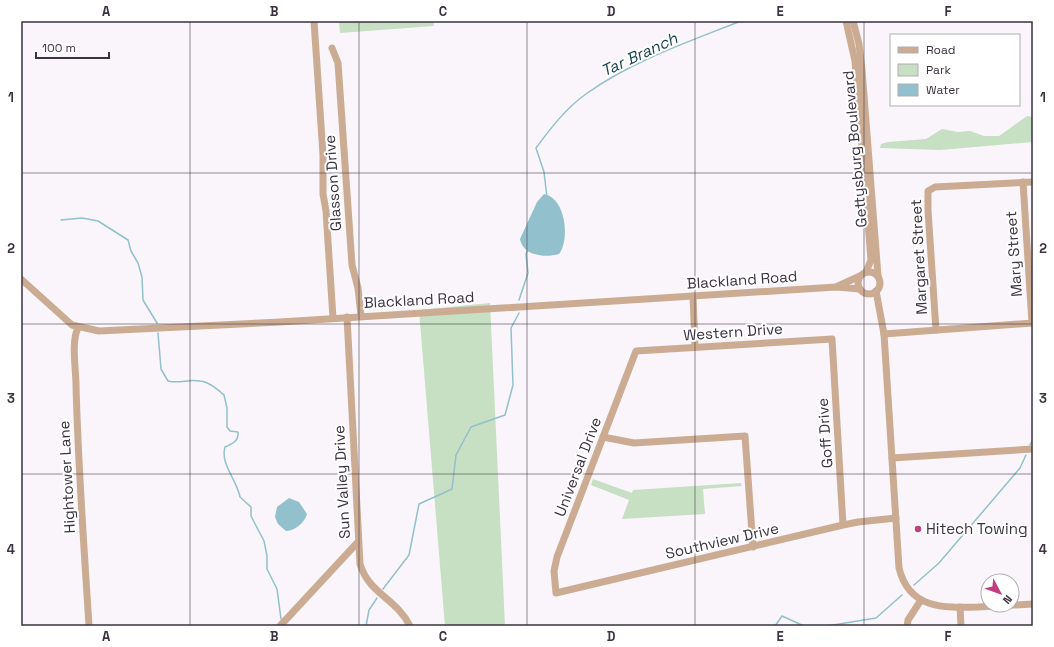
<svg xmlns="http://www.w3.org/2000/svg" width="1054" height="647" viewBox="0 0 1054 647" font-family="'Space Grotesk',sans-serif">
	<style>
		.green { fill: #c7dfc3 }
		.water { fill: #92c0cc }
		.lines { fill: none; stroke-linecap: round; stroke-linejoin: round }
		.stream { stroke: #92c0cc; stroke-width: 1.5 }
		.minor { stroke: #cbac93; stroke-width: 7 }
		.grid { fill: none; stroke: #3a323f; stroke-width: 1; stroke-opacity: 0.55 }
		.poi-dot { fill: #c43e7f; stroke: #fff; stroke-width: 1.5 }
		.labels { text-anchor: middle; stroke-width: 4; stroke-linejoin: round; paint-order: stroke }
		.street-label { font-size: 15px; fill: #3a323f; stroke: #fff }
		.poi-label { font-size: 15px; fill: #3a323f; stroke: #fff; text-anchor: start }
		.water-label { font-size: 16px; font-style: italic; fill: #153f49; stroke: #fff }
		.neatline { fill: none; stroke: #3a323f; stroke-width: 1.5 }
		.grid-label { font-size: 13px; text-anchor: middle; font-weight: bold; fill: #3a323f }
	</style>
	<rect width="100%" height="100%" fill="#f9f5fb"/>
	<g class="green">
		<path d="M339 21H433L434 26 340 33Z"/>
		<path d="M1027 116 1033 117V142L940 150 880 148 881 144 888 142 926 139 942 129 958 132 970 131 984 136H999Z"/>
		<path d="M490 303 505 626H445L419 310Z"/>
		<path d="M593 479 632 493 633 490 741 483 742 486 703 489 705 514 622 519 629 500 591 485Z"/>
	</g>
	<g class="water">
		<path d="M544 194C566 198 570 240 559 254 545 258 523 256 520 239L537 202Z"/>
		<path d="M289 498 299 502 307 514C305 522 295 531 286 531L278 524 275 517 277 507Z"/>
	</g>
	<g class="lines">
		<g class="stream">
			<path d="M547 197 544 172 536 148C550 129 566 108 586 94 632 61 688 42 741 21"/>
			<path d="M61 220 82 218 98 221 128 240 131 251 138 263 142 277 143 300 157 323"/>
			<path d="M519 300 528 273 526 254 528 249"/>
			<path d="M158 333 161 369 168 381C180 384 188 379 200 381 209 382 217 389 224 395L227 408V427L230 431 238 432C239 441 232 444 225 447 220 464 237 480 240 497L251 507V516L264 541 267 556V569L277 589 281 619"/>
			<path d="M1030 445 1033 439"/>
			<path d="M914 585 939 563 1020 468 1026 455"/>
			<path d="M383 589 409 555 419 504 452 489 456 455 471 427 505 415 513 385 511 328 519 313"/>
			<path d="M366 626 369 610 377 598"/>
			<path d="M775 626 782 616 804 626"/>
			<path d="M827 626 876 618 902 595"/>
		</g>
		<g class="minor">
			<path d="M314 21 323 155V194L326 211 333 318"/>
			<path d="M846 21 855 61 871 260 866 272"/>
			<path d="M853 21 859 44 862 70 878 276"/>
			<path d="M332 48 338 63 352 265 358 288 361 316"/>
			<path d="M1023 182 1032 323"/>
			<circle cx="869" cy="283" r="11"/>
			<path d="M21 279 72 325 99 331 280 322 836 287 860 289"/>
			<path d="M838 286 860 276"/>
			<path d="M876 291 884 334 899 568C909 609 943 608 978 607 996 606 1015 605 1033 604"/>
			<path d="M693 296 695 347"/>
			<path d="M347 317 360 564C369 594 396 598 410 626"/>
			<path d="M78 328C71 341 76 370 76 385 78 466 84 546 89 626"/>
			<path d="M936 330 928 210V191L935 187 1033 182"/>
			<path d="M884 334 1033 323"/>
			<path d="M603 437 634 443 745 436 753 547"/>
			<path d="M892 458 1033 449"/>
			<path d="M843 525 832 339 636 351 557 557 554 571 556 593 843 525 858 522 896 518"/>
			<path d="M960 607 961 626"/>
			<path d="M280 626 357 543"/>
			<path d="M907 626 908 620 921 600"/>
		</g>
	</g>
	<path class="grid" d="M190 21V626M359 21V626M527 21V626M695 21V626M864 21V626M21 173H1033M21 324H1033M21 474H1033"/>
	<circle class="poi-dot" cx="918" cy="529" r="4"/>
	<g class="labels">
		<g class="street-label">
			<text transform="translate(855 149) rotate(-95)" y="5">Gettysburg Boulevard</text>
			<text transform="translate(333 183) rotate(-94)" y="5">Glasson Drive</text>
			<text transform="translate(1014 254) rotate(-94)" y="5">Mary Street</text>
			<text transform="translate(919 257) rotate(-93)" y="5">Margaret Street</text>
			<text transform="translate(742 280) rotate(-4)" y="5">Blackland Road</text>
			<text transform="translate(419 300) rotate(-3)" y="5">Blackland Road</text>
			<text transform="translate(733 332) rotate(-4)" y="5">Western Drive</text>
			<text transform="translate(825 433) rotate(-94)" y="5">Goff Drive</text>
			<text transform="translate(578 467) rotate(-69)" y="5">Universal Drive</text>
			<text transform="translate(67 477) rotate(-93)" y="5">Hightower Lane</text>
			<text transform="translate(342 482) rotate(-93)" y="5">Sun Valley Drive</text>
			<text transform="translate(722 541) rotate(-13)" y="5">Southview Drive</text>
		</g>
		<g class="poi-label">
			<text x="926" y="534">Hitech Towing</text>
		</g>
		<g class="water-label">
			<text transform="translate(639 54) rotate(-25)" y="6">Tar Branch</text>
		</g>
	</g>
	<rect width="1054" height="647" fill="none" stroke="#ffffff" stroke-width="44"/>
	<rect x="890" y="34" width="130" height="72" fill="#ffffff" stroke="#b0adb2"/>
	<rect x="898" y="47" width="20" height="6" fill="#cbac93" stroke="#b0adb2"/>
	<text x="926" y="54" font-size="12" fill="#3a323f">Road</text>
	<rect x="898" y="64" width="20" height="12" fill="#c7dfc3" stroke="#b0adb2"/>
	<text x="926" y="74" font-size="12" fill="#3a323f">Park</text>
	<rect x="898" y="84" width="20" height="12" fill="#92c0cc" stroke="#b0adb2"/>
	<text x="926" y="94" font-size="12" fill="#3a323f">Water</text>
	<g transform="translate(1000 593) rotate(131)"><circle r="19" fill="#ffffff" stroke="#b0adb2"/>
	<path d="M0-3L7 15L0 10L-7 15Z" fill="#c43e7f"/>
	<text y="-6" font-size="11" font-weight="bold" text-anchor="middle" fill="#3a323f">N</text>
	</g>
	<path d="M36 52v6h73v-6" fill="none" stroke="#3a323f" stroke-width="2"/>
	<text x="42" y="52" font-size="12" fill="#3a323f" stroke="#ffffff" stroke-width="3" paint-order="stroke">100 m</text>
	<rect x="22" y="22" width="1010" height="603" class="neatline"/>
	<g class="grid-label">
		<text x="106" y="16">A</text>
		<text x="274" y="16">B</text>
		<text x="443" y="16">C</text>
		<text x="611" y="16">D</text>
		<text x="780" y="16">E</text>
		<text x="948" y="16">F</text>
		<text x="11" y="102">1</text>
		<text x="1043" y="102">1</text>
		<text x="11" y="253">2</text>
		<text x="1043" y="253">2</text>
		<text x="11" y="403">3</text>
		<text x="1043" y="403">3</text>
		<text x="11" y="554">4</text>
		<text x="1043" y="554">4</text>
		<text x="106" y="641">A</text>
		<text x="274" y="641">B</text>
		<text x="443" y="641">C</text>
		<text x="611" y="641">D</text>
		<text x="780" y="641">E</text>
		<text x="948" y="641">F</text>
	</g>
</svg>
